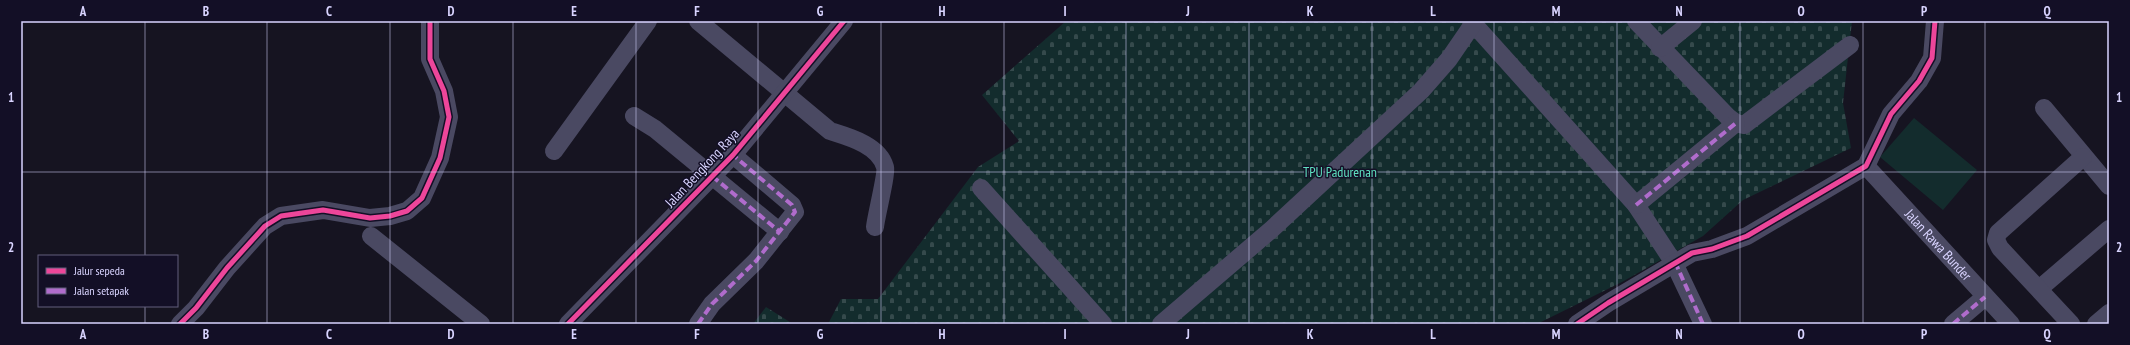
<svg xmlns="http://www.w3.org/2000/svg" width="2130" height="345" viewBox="0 0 2130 345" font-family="'PT Sans Narrow',sans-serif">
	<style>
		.cemetery { fill: url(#cemetery-stones) }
		.pitch { fill: #132c2d }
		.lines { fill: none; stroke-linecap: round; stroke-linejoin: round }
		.minor { stroke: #4a4962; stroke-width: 18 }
		.quiet { stroke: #b06ccc; stroke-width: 4; stroke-dasharray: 8 4; stroke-linecap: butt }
		.cycleway-casing { stroke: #130f26; stroke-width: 8 }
		.cycleway { stroke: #ed469a; stroke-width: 5 }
		.grid { fill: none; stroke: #d9d4ff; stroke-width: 1; stroke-opacity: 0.55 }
		.labels { text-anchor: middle; stroke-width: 3; stroke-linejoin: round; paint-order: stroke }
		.street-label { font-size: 14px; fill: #d9d4ff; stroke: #130f26 }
		.park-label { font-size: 14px; fill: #5fe0c0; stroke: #130f26 }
		.neatline { fill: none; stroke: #d9d4ff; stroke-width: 1.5 }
		.grid-label { font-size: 13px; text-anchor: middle; font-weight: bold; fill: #d9d4ff }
	</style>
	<defs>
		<pattern id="cemetery-stones" width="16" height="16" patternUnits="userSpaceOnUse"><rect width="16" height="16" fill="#132c2d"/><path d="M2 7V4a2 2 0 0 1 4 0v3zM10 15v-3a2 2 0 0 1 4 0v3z" fill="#354a4c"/></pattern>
	</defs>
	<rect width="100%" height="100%" fill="#161421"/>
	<g class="cemetery">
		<path d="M1066 21H1852L1843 103 1851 148 1743 200 1703 236 1622 282 1537 324H828L841 299H878L978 167 1019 141 982 95Z"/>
		<path d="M766 307 793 324H753Z"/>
	</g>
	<path class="pitch" d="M1914 118 1977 170 1943 210 1880 157Z"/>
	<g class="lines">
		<g class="minor">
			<path d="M698 21 830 131C849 137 879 145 885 167 887 174 876 216 875 227"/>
			<path d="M1471 21 1636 205 1674 263 1703 324"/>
			<path d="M1636 21 1728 117 1736 123 1744 125 1850 45"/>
			<path d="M1660 48 1693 21"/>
			<path d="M2044 108 2109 186"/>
			<path d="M634 116 655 129 780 232"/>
			<path d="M554 151 648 21"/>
			<path id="s1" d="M1866 166 2011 324"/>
			<path d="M981 188 1103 324"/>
			<path d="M1636 205 1736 123"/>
			<path d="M371 236 481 324"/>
			<path d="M2039 289 2109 229"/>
			<path d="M180 324 196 308 227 268 265 226 281 216 323 210 370 218 390 216 407 211 422 198 440 158 449 117 444 91 430 59V21"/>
			<path d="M568 324 733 155 844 21"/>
			<path d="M698 324 712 304 756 261 795 212 792 205 733 155"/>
			<path d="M1161 324 1272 229 1421 91 1449 59 1473 24"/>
			<path d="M1577 324 1608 303 1692 253 1712 249 1747 236 1866 166 1891 114 1919 81 1932 58 1935 21"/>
			<path d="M1953 324 1985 297"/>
			<path d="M2071 324 2000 248 1996 240 1998 233 2083 157"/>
			<path d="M2096 324 2109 313"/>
		</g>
		<g class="quiet">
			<path d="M712 176 780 232"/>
			<path d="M1636 205 1736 123"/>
			<path d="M1675 262 1703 324"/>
			<path d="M698 324 712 304 756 261 795 212 792 205 733 155"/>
			<path d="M1953 324 1985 297"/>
		</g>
		<defs>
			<g id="cycleway">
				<path d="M180 324 196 308 227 268 265 226 281 216 323 210 370 218 390 216 407 211 422 198 440 158 449 117 444 91 430 59V21"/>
				<path d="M568 324 733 155 844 21"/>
				<path d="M1577 324 1608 303 1692 253 1712 249 1747 236 1866 166 1891 114 1919 81 1932 58 1935 21"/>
			</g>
		</defs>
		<use href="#cycleway" class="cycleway-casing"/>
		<use href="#cycleway" class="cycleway"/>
	</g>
	<path class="grid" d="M145 21V256M267 21V324M390 21V324M513 21V324M636 21V324M758 21V324M881 21V324M1004 21V324M1126 21V324M1249 21V324M1372 21V324M1494 21V324M1617 21V324M1740 21V324M1863 21V324M1985 21V324M21 172H2109M145 306V324"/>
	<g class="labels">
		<g class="street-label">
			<text transform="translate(702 168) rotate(-47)" y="5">Jalan Bengkong Raya</text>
			<text dy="5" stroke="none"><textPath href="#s1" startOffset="107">Jalan Rawa Bunder</textPath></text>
		</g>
		<g class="park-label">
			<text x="1340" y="177">TPU Padurenan</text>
		</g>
	</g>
	<rect width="2130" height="345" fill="none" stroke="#130f26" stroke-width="44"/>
	<rect x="38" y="255" width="140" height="52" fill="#130f26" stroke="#625e7d"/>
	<rect x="46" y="268" width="20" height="6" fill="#ed469a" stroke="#625e7d"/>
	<text x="74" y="275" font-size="12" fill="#d9d4ff">Jalur sepeda</text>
	<rect x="46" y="288" width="20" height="6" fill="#b06ccc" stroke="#625e7d"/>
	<text x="74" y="295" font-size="12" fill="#d9d4ff">Jalan setapak</text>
	<rect x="22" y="22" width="2086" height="301" class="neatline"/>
	<g class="grid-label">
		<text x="83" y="16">A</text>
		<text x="206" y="16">B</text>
		<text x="329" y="16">C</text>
		<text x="451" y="16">D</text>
		<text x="574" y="16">E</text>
		<text x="697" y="16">F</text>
		<text x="820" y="16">G</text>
		<text x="942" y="16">H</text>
		<text x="1065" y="16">I</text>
		<text x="1188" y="16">J</text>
		<text x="1310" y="16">K</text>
		<text x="1433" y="16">L</text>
		<text x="1556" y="16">M</text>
		<text x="1679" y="16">N</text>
		<text x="1801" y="16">O</text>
		<text x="1924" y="16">P</text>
		<text x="2047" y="16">Q</text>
		<text x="11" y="102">1</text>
		<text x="2119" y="102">1</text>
		<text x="11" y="252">2</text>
		<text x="2119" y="252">2</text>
		<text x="83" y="339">A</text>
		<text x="206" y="339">B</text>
		<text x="329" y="339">C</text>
		<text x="451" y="339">D</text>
		<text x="574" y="339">E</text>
		<text x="697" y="339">F</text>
		<text x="820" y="339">G</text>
		<text x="942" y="339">H</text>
		<text x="1065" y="339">I</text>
		<text x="1188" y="339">J</text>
		<text x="1310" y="339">K</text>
		<text x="1433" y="339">L</text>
		<text x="1556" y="339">M</text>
		<text x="1679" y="339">N</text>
		<text x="1801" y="339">O</text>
		<text x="1924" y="339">P</text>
		<text x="2047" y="339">Q</text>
	</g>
</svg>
